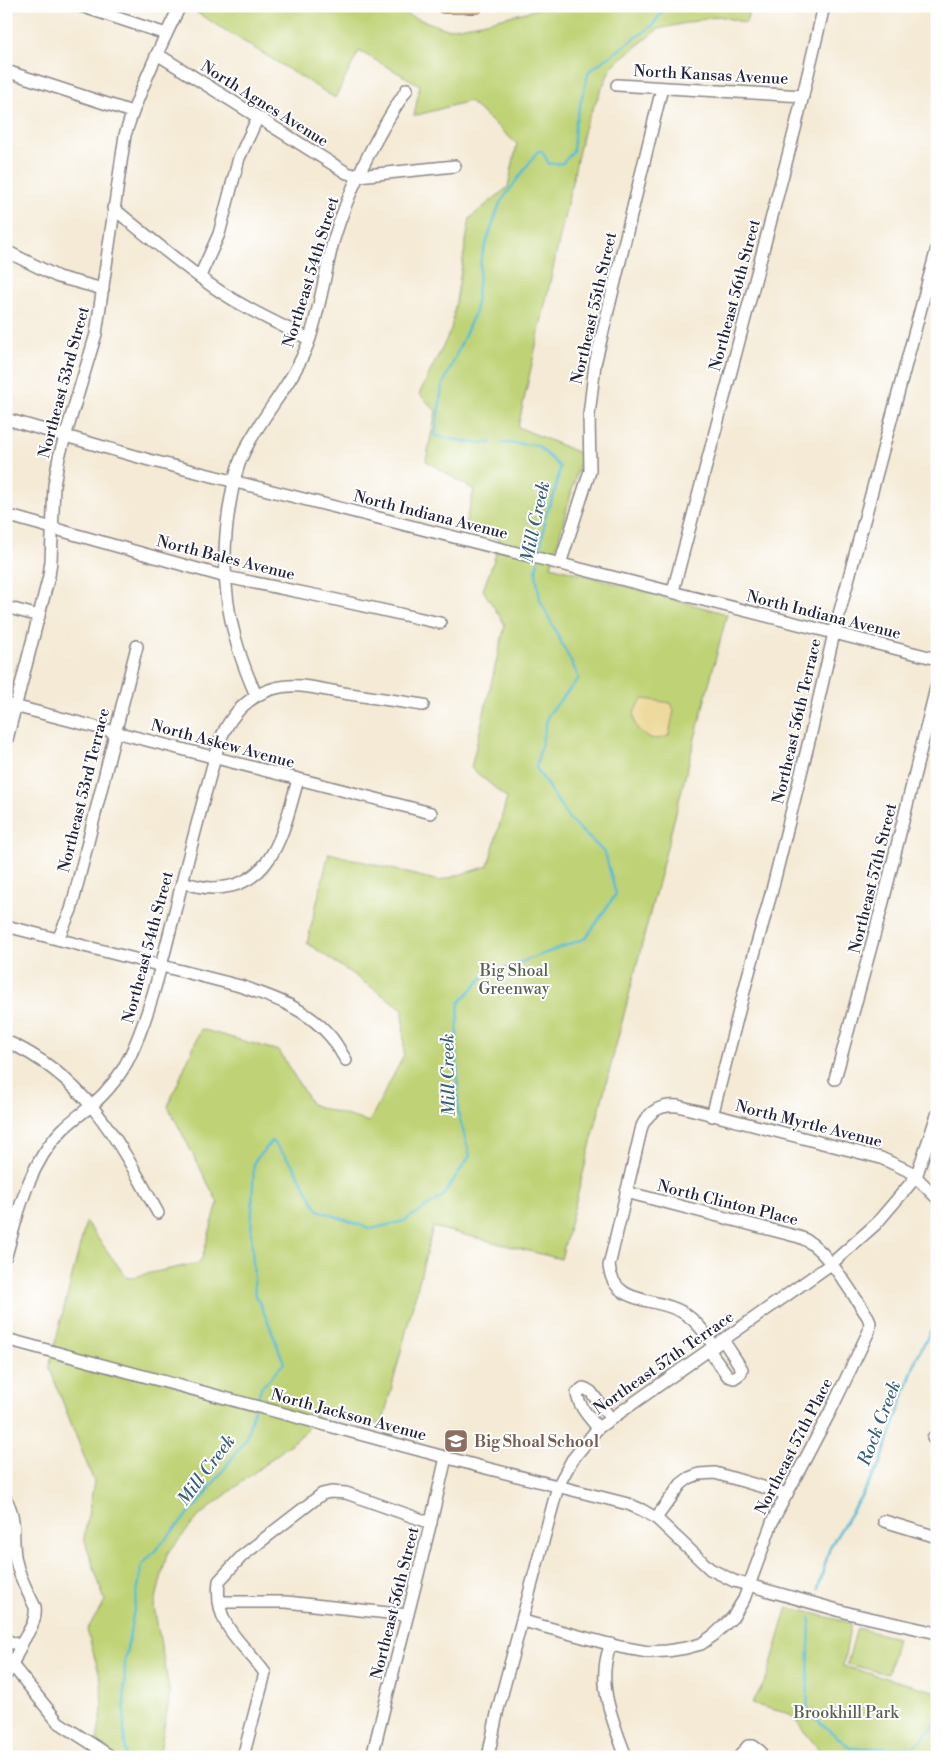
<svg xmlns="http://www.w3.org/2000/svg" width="943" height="1763" viewBox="0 0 943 1763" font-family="'Libre Bodoni',serif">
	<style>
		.green { fill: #bfd376; stroke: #707a58 }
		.sand { fill: #eeda9e; stroke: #887e6c }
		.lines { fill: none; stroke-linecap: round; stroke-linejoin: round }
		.stream { stroke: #57bbd5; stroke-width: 2.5 }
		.minor-casing { stroke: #8b8688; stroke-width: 14 }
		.major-casing { stroke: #8b8688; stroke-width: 16 }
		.minor { stroke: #fff; stroke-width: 11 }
		.major { stroke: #f4c26a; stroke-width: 14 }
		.labels { text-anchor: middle; stroke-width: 4; stroke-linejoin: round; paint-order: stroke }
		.street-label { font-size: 16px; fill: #22223b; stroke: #fff }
		.park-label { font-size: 16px; fill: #596050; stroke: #fff }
		.education-label { font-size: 16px; font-weight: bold; fill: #785e54; stroke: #fff; text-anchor: start }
		.water-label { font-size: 18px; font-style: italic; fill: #375f79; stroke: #fff }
	</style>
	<rect width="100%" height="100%" fill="#fff"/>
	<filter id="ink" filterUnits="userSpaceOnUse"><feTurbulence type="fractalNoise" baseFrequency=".02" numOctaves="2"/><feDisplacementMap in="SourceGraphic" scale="10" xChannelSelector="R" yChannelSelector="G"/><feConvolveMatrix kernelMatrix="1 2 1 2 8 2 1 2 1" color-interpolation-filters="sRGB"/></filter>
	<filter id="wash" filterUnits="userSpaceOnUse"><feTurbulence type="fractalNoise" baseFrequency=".0096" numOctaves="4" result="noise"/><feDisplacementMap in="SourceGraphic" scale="20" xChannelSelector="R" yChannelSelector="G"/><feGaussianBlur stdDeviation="1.12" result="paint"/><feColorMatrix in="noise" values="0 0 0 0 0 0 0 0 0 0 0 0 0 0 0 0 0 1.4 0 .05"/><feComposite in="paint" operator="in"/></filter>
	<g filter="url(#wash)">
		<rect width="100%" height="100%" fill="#f4ead5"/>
		<g class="green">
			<path d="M186 6H382L447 29 482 23 550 6H750L746 23 719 16 658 29 612 66 584 128 518 427 582 454 551 566 727 614 561 1259 433 1227 382 1425 321 1410 302 1435 200 1515 167 1554 154 1607 170 1694 159 1757H94L102 1711 101 1680 87 1630 105 1601 84 1538 94 1482 49 1367 86 1222 127 1278 198 1263 202 1258 218 1203 168 1106 201 1029 279 1051 312 1105 369 1122 404 1055 403 1009 307 943 329 853 439 881 488 866 507 798 471 768 505 625 483 590 496 554 498 538 464 528 474 490 426 461 436 411 419 394 451 330 470 218 508 187 517 144 469 101 414 116 420 85 359 51 335 98Z"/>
			<path d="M788 1607 851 1623 843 1666 937 1692V1757H832L821 1752 790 1714 752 1704 767 1677Z"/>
			<path d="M857 1628 897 1638 888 1674 847 1664Z"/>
		</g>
		<path class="sand" d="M644 699 671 703 674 710 669 735C644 750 620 717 644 699Z"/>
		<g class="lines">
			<g class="stream">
				<path d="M491 443H474L435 436 442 387 475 312 481 258 500 203 538 151H542L549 164 563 163 573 151 575 124 589 71 652 26 666 6"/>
				<path d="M502 443 537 445 560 467 555 491 546 515 539 556"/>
				<path d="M256 1403 261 1388 284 1363 269 1324 255 1293 251 1232 254 1162 272 1141 293 1165 318 1210 371 1229 404 1221 442 1197 470 1156 458 1112 457 1042 459 1003 484 976 586 938 616 894 605 853 569 819 536 768 548 715 579 678 540 600 536 573 538 561"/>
				<path d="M818 1589 830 1547 880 1465 917 1357 937 1319"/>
				<path d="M810 1618 807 1711 850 1748H913L937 1723"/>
				<path d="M126 1755 124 1730 125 1660 142 1565 202 1499 246 1439 254 1409"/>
			</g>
		</g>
	</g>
	<g filter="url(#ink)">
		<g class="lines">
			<defs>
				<g id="minor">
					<path d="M81 6 166 34"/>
					<path d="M157 54 347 173 358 176 455 166"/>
					<path d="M6 71 132 112"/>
					<path d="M617 85 803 96"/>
					<path d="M113 208C146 235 178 262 212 286 242 307 277 323 309 339"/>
					<path d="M6 251 58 277 103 289"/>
					<path d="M200 276 219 234 239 158 258 117"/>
					<path d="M6 419 149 460 937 659"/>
					<path d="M6 515 226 577 319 596 440 623"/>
					<path d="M560 564 590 471 589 415 595 364 662 88"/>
					<path d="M673 591 795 129 824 6"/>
					<path d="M6 607 39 616"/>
					<path d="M256 695C227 631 218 572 230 503 233 486 236 468 244 452 263 413 296 380 310 338 320 306 325 274 333 242 349 188 376 136 407 89"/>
					<path d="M6 704 431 813"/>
					<path d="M6 743 49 576 51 561 54 485 59 457 96 334 125 135C139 91 159 48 180 6"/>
					<path d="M182 882C192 885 202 888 212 888 275 889 284 826 298 780"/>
					<path d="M6 926 240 986C273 997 308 1009 331 1037 337 1044 341 1053 346 1060"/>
					<path d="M58 939 71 910 137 646"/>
					<path d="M6 1041C86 1077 118 1140 158 1213"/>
					<path d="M835 1079 881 910 937 684"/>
					<path d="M712 1116 748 976 771 894 810 737 834 633 937 248"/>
					<path d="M6 1256C18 1212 29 1164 62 1130 71 1121 81 1114 91 1106 107 1092 121 1075 130 1056 151 1011 162 962 174 915 188 858 203 800 219 743 232 708 261 683 301 686 315 687 329 691 343 693 369 697 396 701 423 705"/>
					<path d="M6 1339 478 1466 628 1504 642 1510 656 1518 710 1569 734 1581 852 1614 937 1633"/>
					<path d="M714 1346C705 1333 696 1320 682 1312 656 1296 614 1307 609 1266L642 1126C649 1111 662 1104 678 1106L881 1158 911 1172 937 1198"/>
					<path d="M709 1350 728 1376 734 1378 741 1373 742 1369 723 1340"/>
					<path d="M598 1428C590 1418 578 1406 577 1393L583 1388 586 1389 591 1392 611 1419"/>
					<path d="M933 1438 937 1440"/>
					<path d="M6 1500C18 1519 11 1540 16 1561 19 1577 28 1592 35 1607 37 1622 27 1633 21 1645 16 1656 13 1665 6 1675"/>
					<path d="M656 1518 681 1484 689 1478 699 1474 715 1473 787 1494"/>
					<path d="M884 1521 937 1537"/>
					<path d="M219 1602H286L407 1615"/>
					<path d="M523 1621 620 1647 648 1652 667 1651 686 1648 701 1644 714 1635 733 1617 744 1599 773 1520 830 1412 869 1331 870 1323 868 1317C852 1294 825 1245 799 1237L626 1192"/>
					<path d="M6 1640 21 1646"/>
					<path d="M611 1644C595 1682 613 1721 626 1757"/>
					<path d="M13 1666 58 1722 112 1757"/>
					<path d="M243 1757 265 1673C241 1640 214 1627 219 1581L242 1556 322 1494 331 1492 346 1493 431 1523"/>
					<path d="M372 1757C396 1657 424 1557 446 1457"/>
					<path d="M488 1757 498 1709 558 1486 572 1460 598 1428 831 1264 876 1224 916 1177 937 1115"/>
					<path d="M739 1757 748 1746H753L760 1751 759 1757"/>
				</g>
				<path id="major" d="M444 6H476"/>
			</defs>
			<use href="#minor" class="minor-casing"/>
			<use href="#major" class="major-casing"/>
			<use href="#minor" class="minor"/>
			<use href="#major" class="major"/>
		</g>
	</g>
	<defs>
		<symbol id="school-square" viewBox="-11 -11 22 22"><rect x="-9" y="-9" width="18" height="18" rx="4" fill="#8d6e63" stroke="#fff"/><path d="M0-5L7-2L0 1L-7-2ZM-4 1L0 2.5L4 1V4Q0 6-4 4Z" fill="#fff"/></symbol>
	</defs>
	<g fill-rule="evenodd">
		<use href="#school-square" x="442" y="1427" width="28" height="28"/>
	</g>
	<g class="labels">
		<g class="street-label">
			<text transform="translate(711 74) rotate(3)" y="6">North Kansas Avenue</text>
			<text transform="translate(265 103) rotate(32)" y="6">North Agnes Avenue</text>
			<text transform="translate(310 272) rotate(-73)" y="6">Northeast 54th Street</text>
			<text transform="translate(734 295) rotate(-75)" y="6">Northeast 56th Street</text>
			<text transform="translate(593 308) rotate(-77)" y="6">Northeast 55th Street</text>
			<text transform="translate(63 382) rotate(-75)" y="6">Northeast 53rd Street</text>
			<text transform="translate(431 514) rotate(14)" y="6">North Indiana Avenue</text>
			<text transform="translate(226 557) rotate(14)" y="6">North Bales Avenue</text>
			<text transform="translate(824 614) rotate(14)" y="6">North Indiana Avenue</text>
			<text transform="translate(796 721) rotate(-77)" y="6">Northeast 56th Terrace</text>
			<text transform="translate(223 743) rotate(15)" y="6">North Askew Avenue</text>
			<text transform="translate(83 790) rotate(-76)" y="6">Northeast 53rd Terrace</text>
			<text transform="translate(872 878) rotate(-76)" y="6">Northeast 57th Street</text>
			<text transform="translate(147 947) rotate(-75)" y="6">Northeast 54th Street</text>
			<text transform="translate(809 1123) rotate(14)" y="6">North Myrtle Avenue</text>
			<text transform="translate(728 1202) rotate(14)" y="6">North Clinton Place</text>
			<text transform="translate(663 1362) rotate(-35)" y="6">Northeast 57th Terrace</text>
			<text transform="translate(349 1414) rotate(15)" y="6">North Jackson Avenue</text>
			<text transform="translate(793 1446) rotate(-63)" y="6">Northeast 57th Place</text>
			<text transform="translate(394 1603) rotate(-76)" y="6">Northeast 56th Street</text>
		</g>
		<g class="park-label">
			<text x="514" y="976">Big Shoal<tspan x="514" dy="18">Greenway</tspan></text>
			<text x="846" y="1718">Brookhill Park</text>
		</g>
		<g class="education-label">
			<text x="474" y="1447">Big Shoal School</text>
		</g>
		<g class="water-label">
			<text transform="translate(535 522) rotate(-78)" y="6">Mill Creek</text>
			<text transform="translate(448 1075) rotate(-91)" y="6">Mill Creek</text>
			<text transform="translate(879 1423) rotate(-69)" y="6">Rock Creek</text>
			<text transform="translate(206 1470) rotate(-53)" y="6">Mill Creek</text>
		</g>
	</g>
	<rect width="943" height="1763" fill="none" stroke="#fff" stroke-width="25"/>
</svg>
